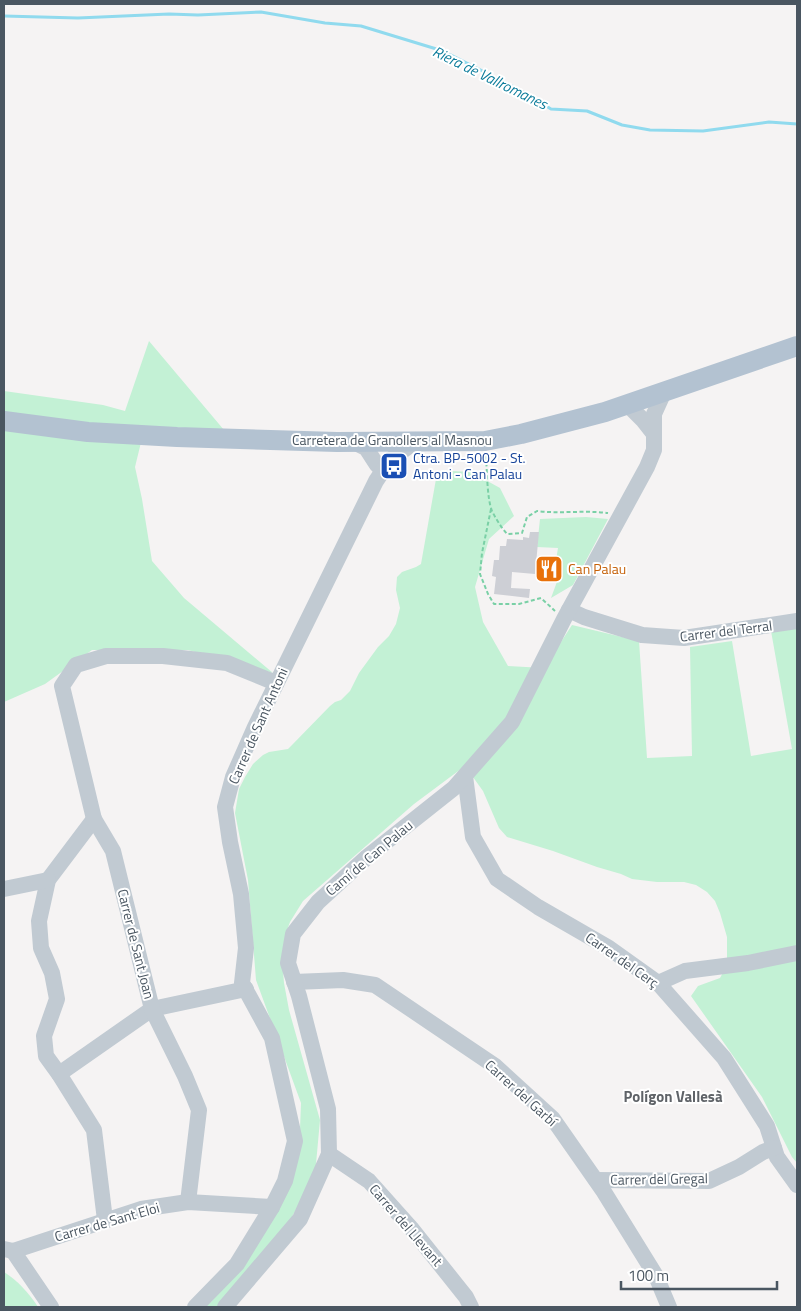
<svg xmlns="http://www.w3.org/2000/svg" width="801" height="1311" viewBox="0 0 801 1311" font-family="'Titillium Web',sans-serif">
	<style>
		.green { fill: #c3f1d5 }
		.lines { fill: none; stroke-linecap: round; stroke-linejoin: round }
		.stream { stroke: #90daee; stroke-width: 3 }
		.building { fill: #cdcfd5 }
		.path { stroke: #7ad0a6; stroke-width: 2; stroke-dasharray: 4 2.5; stroke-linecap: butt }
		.minor { stroke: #c1cad2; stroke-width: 16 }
		.major { stroke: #b3c2d1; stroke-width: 20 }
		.labels { text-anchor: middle; stroke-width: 4; stroke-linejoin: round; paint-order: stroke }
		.street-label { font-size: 14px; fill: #4a5661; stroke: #fff }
		.transit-label { font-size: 14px; fill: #164399; stroke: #fff; text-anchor: start }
		.food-label { font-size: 14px; fill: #c56008; stroke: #fff; text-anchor: start }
		.water-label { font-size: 15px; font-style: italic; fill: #0c7c9b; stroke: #fff }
		.neighbourhood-label { font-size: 15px; font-weight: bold; fill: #5f6368; stroke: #fff }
	</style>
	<rect width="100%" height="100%" fill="#f5f3f3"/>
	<g class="green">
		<path d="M149 341 224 430 145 426 135 467 142 499 152 561 184 598 273 673 188 650H92L45 684 4 702V391L103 405 125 411Z"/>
		<path d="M452 471 471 472 500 488 514 516 489 539 475 587 483 622 508 666 544 668 572 625 639 641 647 758 692 756 690 647 732 641 751 756 792 749 771 631 797 627V1163L792 1157 762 1097 691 996 698 986 720 978 727 965V937L720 913 715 901 707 892 696 885 684 882H657L632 879 621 874 597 867 553 851 507 837 499 828 483 791 465 766 414 804 303 901 290 922 286 933 282 958 284 983 289 1010 320 1120 315 1175 283 1233 221 1307H204L212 1301 278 1211 299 1155 301 1103 256 980 248 880 235 813 239 789 245 777 253 764 263 755 269 752 288 749 292 745 330 706 335 702 341 700 350 691 359 673 378 647 389 636 396 624 400 608 396 590 397 577 402 572 416 567 421 564 436 479Z"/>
		<path d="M586 517 608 519 573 585 551 598 558 579V576L554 572 558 548 537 547 540 519Z"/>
		<path d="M4 1272C18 1281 29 1293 38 1307H4Z"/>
	</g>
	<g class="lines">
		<path class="stream" d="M4 16 78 18 169 14 198 15 261 12 325 23 361 26 443 51 520 90 551 109 587 111 622 125 650 130 703 131 769 122 797 124"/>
	</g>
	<path class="building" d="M530 532H539L535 574 512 572 511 588 530 589 529 598 494 594 496 577 492 576 494 560H499L500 546H506L507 539 523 540V537L529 538Z"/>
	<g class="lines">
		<g class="path">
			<path d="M486 456C487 470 487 499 492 511 496 519 501 527 507 534L522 533 527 517 537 511C561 514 584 510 608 513"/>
			<path d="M491 509 482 553 480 574 488 594 494 604H519L541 598 555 611"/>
		</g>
		<g class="minor">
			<path d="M627 404 643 420 654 434"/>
			<path d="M352 441 366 448 377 465"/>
			<path d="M569 610 584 617 642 635 684 638 797 621"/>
			<path d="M465 776 473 837 497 879 538 907 609 948 658 983 724 1058 767 1126 777 1157 797 1185"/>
			<path d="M94 819 48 880 39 921 41 948 52 973 57 999 44 1036 46 1056 59 1074 94 1130 105 1220"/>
			<path d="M4 889 48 880"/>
			<path d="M294 982 343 980 375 985 495 1066 553 1119 604 1192 656 1276 669 1307"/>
			<path d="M658 983 685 971 748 963 797 953"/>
			<path d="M59 1074 152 1009 246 989"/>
			<path d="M329 1154 369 1181 411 1228 466 1297 471 1307"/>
			<path d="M596 1180 709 1181 739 1167 763 1152 774 1148"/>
			<path d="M188 1202 199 1110 185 1076 152 1009 113 851 94 819 62 686 76 665 106 656H163L227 663 276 683"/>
			<path d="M4 1249 13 1251 141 1209 188 1202 272 1207"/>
			<path d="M13 1251 51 1307"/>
			<path d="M195 1307 237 1264 272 1207 285 1181 295 1141 272 1038 242 983 246 948 241 894 230 842 225 807 233 777 255 727 376 481 390 460 416 441"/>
			<path d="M225 1307 300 1219 329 1154 328 1109 299 996 288 963 293 934 318 902 367 857 454 788 512 722 564 619 647 467 654 450V414L664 392"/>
		</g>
		<path class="major" d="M4 421 88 432 177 437 337 442 485 441 521 434 605 412 797 346"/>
	</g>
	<defs>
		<symbol id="bus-square" viewBox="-11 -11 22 22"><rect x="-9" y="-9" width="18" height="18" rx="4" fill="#1a4fb4" stroke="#fff"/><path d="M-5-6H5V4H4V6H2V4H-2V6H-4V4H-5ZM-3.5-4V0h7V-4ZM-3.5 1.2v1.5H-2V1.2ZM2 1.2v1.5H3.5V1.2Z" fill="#fff"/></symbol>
		<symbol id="restaurant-square" viewBox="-11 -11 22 22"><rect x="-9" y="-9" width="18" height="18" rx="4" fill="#e8710a" stroke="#fff"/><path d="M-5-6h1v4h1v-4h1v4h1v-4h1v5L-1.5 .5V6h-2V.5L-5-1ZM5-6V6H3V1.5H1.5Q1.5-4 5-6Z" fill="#fff"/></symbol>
	</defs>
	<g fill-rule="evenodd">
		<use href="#bus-square" x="378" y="450" width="32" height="32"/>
		<use href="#restaurant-square" x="533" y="553" width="32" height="32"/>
	</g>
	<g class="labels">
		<g class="street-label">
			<text x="392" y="445">Carretera de Granollers al Masnou</text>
			<text transform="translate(726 631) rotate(-7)" y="5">Carrer del Terral</text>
			<text transform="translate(258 726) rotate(-66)" y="5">Carrer de Sant Antoni</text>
			<text transform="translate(369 858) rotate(-40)" y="5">Camí de Can Palau</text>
			<text transform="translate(136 944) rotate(76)" y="5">Carrer de Sant Joan</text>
			<text transform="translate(622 960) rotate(35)" y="5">Carrer del Cerç</text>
			<text transform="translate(521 1093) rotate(42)" y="5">Carrer del Garbí</text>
			<text transform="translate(659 1179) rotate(-1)" y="5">Carrer del Gregal</text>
			<text transform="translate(107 1222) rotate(-16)" y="5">Carrer de Sant Eloi</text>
			<text transform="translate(406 1225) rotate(49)" y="5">Carrer del Llevant</text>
		</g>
		<g class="transit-label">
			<text x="413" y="463">Ctra. BP-5002 - St.<tspan x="413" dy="16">Antoni - Can Palau</tspan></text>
		</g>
		<g class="food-label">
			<text x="568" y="574">Can Palau</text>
		</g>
		<g class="water-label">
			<text transform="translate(490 78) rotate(26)" y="5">Riera de Vallromanes</text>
		</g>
		<g class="neighbourhood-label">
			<text x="673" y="1102">Polígon Vallesà</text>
		</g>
	</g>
	<rect width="801" height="1311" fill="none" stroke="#4a5661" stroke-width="10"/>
	<path d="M621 1281v8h156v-8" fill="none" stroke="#4a5661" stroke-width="2.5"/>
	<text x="628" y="1281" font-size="15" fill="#4a5661" stroke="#ffffff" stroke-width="4" paint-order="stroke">100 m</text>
</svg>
